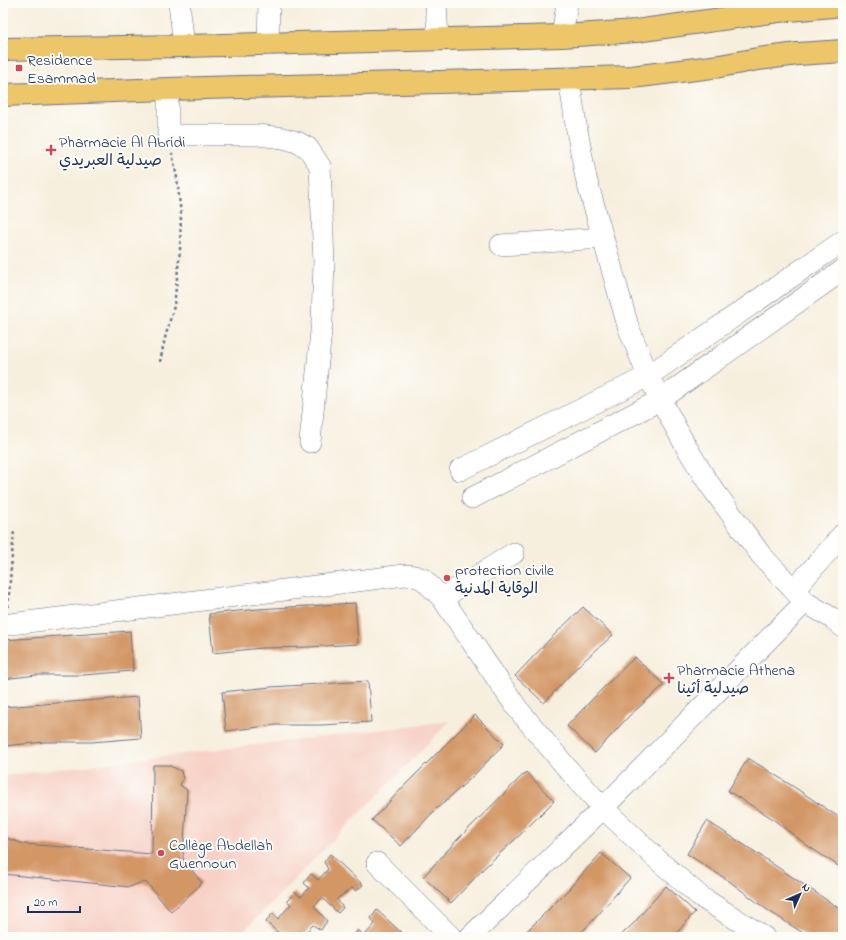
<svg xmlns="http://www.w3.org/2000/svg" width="846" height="940" viewBox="0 0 846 940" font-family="'Indie Flower','Playpen Sans Arabic',sans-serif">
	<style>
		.built { fill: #f7d1c6 }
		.building { fill: #d39766 }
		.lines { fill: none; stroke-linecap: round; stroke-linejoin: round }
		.minor-casing { stroke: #68728b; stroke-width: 22 }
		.major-casing { stroke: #68728b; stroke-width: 24 }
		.path { stroke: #68728b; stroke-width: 2.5; stroke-dasharray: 3 3; stroke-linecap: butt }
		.minor { stroke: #fff; stroke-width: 21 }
		.major { stroke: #ecc669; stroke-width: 22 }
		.poi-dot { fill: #d1495b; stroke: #fdfcf7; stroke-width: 1.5 }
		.labels { text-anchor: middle; stroke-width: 4; stroke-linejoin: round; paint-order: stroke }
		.poi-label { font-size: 16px; fill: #1b2f5e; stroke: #fdfcf7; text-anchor: start }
	</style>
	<rect width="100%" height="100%" fill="#fdfcf7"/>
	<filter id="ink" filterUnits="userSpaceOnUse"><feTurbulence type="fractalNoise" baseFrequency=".025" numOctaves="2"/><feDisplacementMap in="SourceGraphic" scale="8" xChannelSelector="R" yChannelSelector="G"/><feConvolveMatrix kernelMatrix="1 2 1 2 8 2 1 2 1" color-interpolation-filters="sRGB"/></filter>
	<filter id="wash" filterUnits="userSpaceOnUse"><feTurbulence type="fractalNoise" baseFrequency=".012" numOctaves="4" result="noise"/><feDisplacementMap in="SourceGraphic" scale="16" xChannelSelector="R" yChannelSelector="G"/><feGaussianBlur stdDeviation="0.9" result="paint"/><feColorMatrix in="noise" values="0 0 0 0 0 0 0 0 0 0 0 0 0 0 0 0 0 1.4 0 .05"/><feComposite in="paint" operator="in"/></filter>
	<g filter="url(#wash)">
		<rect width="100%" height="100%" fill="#f7efde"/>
		<path class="built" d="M450 721 238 937H3V776Z"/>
		<g id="blocks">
			<g class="building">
				<path d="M355 603 358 644 309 647 262 648 213 653 209 614 258 609Z"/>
				<path d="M583 607 613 635 578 666 544 703 515 676 549 640Z"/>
				<path d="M130 631 133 671 84 675H37L3 679V640Z"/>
				<path d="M635 657 664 685 629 716 595 753 567 726 601 690Z"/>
				<path d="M368 681 371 722 322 725H276L226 731 222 692 271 687Z"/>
				<path d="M138 697 141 738 92 742H45L3 746V707Z"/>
				<path d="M475 715 504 744 470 779 435 810 401 846 372 820 406 784Z"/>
				<path d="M748 758 791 785 843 820V869L808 846 770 817 728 791Z"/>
				<path d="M153 765H168L181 771 183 779 180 785 187 790 183 859 202 883 171 912 147 883 142 882 130 887 3 874V837L24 844 152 854Z"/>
				<path d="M526 772 554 801 520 835 485 867 451 903 423 877 457 840Z"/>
				<path d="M707 821 749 848 843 911V937H809L766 909 729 881 687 854Z"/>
				<path d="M601 853 630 878 597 916 577 937H521L568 890Z"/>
				<path d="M330 854 363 885 356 891 352 888 337 899 343 908 338 913 322 898 314 906 327 921 321 930 313 925 301 937H283L266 922 273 913 278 919 291 904 287 901 295 892 301 897 309 888 304 883 311 874 318 880 328 869 324 862Z"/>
				<path d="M666 886 695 912 673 937H619L633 924Z"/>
				<path d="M377 910 406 937H353L358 930 364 936 375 924 371 918Z"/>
			</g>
		</g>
	</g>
	<g filter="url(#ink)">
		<use href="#blocks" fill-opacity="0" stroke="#68728b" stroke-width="1"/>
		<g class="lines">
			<defs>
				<g id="minor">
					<path d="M179 3 184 46"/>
					<path d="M436 3 438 40"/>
					<path d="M562 36 567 3"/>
					<path d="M268 44 269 3"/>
					<path d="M569 78 576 125 586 178 628 326 648 376 684 443 707 481 761 555 805 602 832 618 843 627"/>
					<path d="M168 89V135H259L283 138 297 142 308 148 320 166 324 263 322 321 310 442"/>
					<path d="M501 245 602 238"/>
					<path d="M460 470 648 376 843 241"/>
					<path d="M472 498 660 400 843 270"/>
					<path d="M794 590 843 534"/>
					<path d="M442 598 514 553"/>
					<path d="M3 625 405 575 414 576 423 579 442 598 517 708 567 768 603 808 659 861 701 897 764 937"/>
					<path d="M377 863 451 937"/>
					<path d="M470 937 603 808 805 602"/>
				</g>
				<g id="major">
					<path d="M3 49 184 46 562 36 636 31 778 11 843 5"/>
					<path d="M3 95 168 89 632 77 720 66 758 59 798 54 843 51"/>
				</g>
			</defs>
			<use href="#minor" class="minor-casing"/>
			<use href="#major" class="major-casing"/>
			<g class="path">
				<path d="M160 362 165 338 174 306 180 250 181 215 177 178 172 153"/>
				<path d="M8 607 14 530"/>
			</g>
			<use href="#minor" class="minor"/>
			<use href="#major" class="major"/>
		</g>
	</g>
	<g class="poi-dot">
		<rect x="15" y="64" width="8" height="8" rx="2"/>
		<path d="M49 144h4v4h4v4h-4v4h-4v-4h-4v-4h4z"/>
		<circle cx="447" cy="578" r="4"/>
		<path d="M667 672h4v4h4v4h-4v4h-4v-4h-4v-4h4z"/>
		<circle cx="161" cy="853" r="4"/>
	</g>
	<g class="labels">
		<g class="poi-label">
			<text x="27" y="65">Residence<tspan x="27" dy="18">Esammad</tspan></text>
			<text x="59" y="147">Pharmacie Al Abridi<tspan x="59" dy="18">صيدلية العبريدي</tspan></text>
			<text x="455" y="575">protection civile<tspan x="455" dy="18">الوقاية المدنية</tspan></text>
			<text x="677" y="675">Pharmacie Athena<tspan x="677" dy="18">صيدلية أثينا</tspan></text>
			<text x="169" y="850">Collège Abdellah<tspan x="169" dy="18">Guennoun</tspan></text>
		</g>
	</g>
	<rect width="846" height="940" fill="none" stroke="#fdfcf7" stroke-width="16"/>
	<g transform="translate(800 894) rotate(45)" stroke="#fdfcf7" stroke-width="3" paint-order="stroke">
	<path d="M0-3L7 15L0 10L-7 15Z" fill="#1b2f5e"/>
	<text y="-6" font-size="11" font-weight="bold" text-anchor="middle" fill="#1b2f5e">N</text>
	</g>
	<path d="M28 906v6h52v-6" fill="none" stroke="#1b2f5e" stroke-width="2"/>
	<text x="34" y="906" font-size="12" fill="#1b2f5e" stroke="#fdfcf7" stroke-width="3" paint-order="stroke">20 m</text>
</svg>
